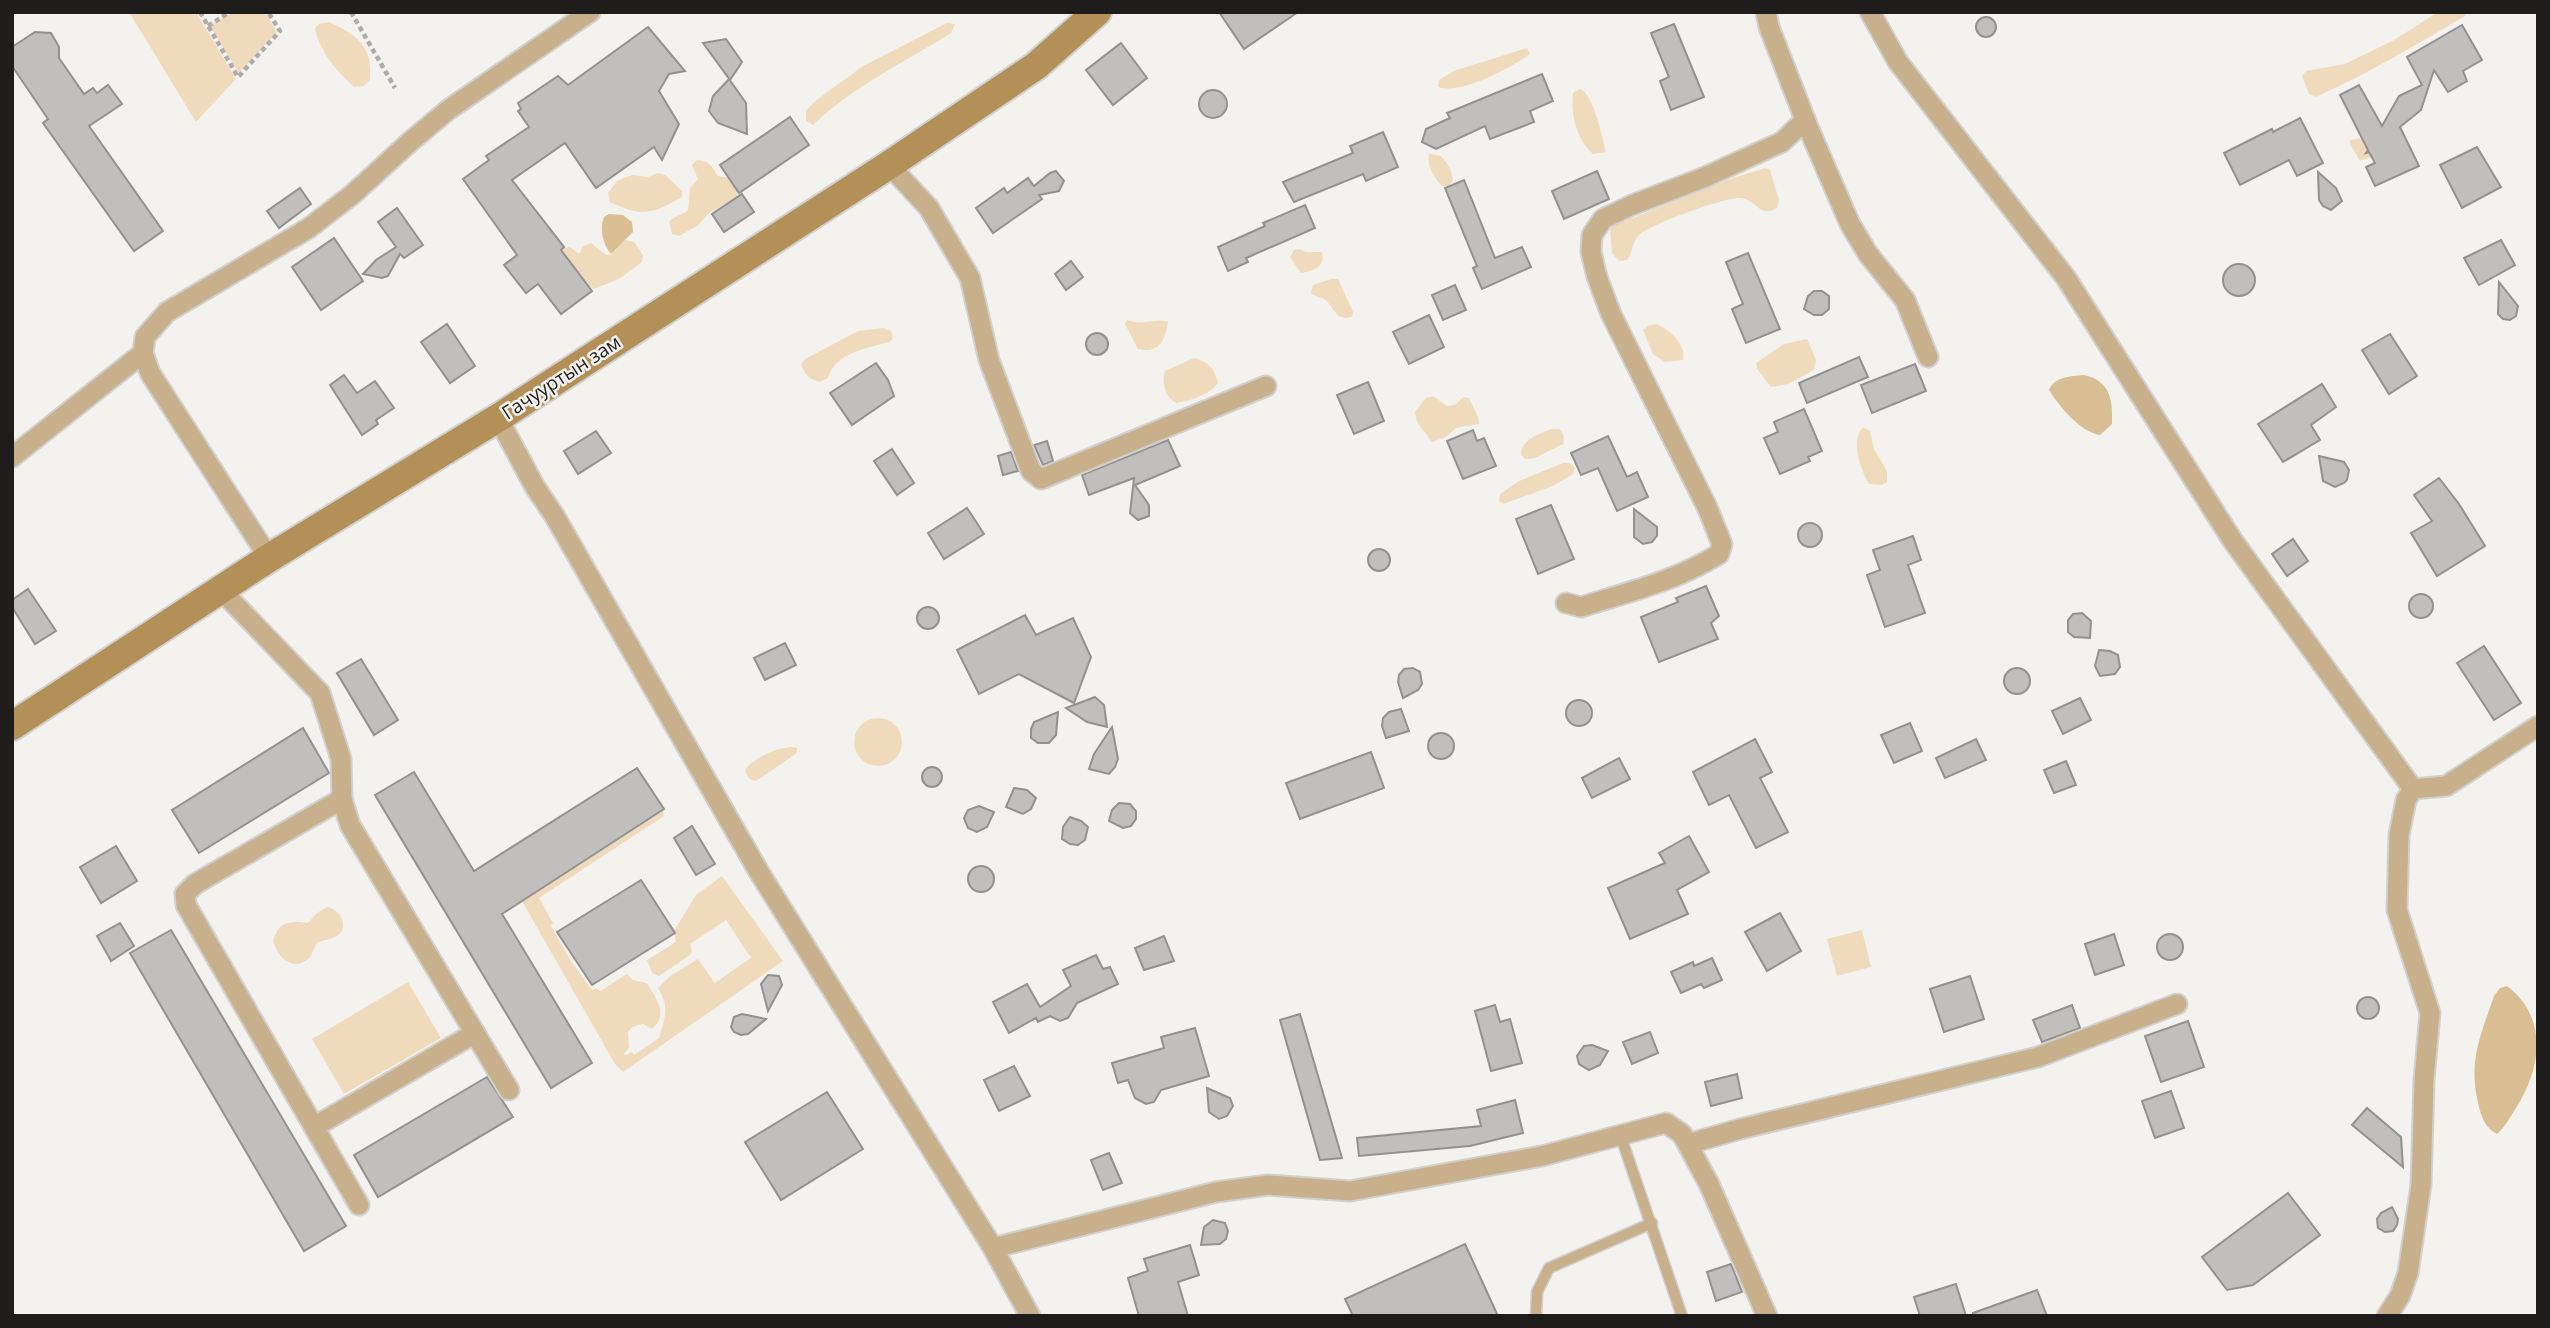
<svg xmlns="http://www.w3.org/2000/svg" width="2550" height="1328" viewBox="0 0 2550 1328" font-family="'Open Sans',sans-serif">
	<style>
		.green { fill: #efdbbc }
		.water { fill: #dabe93 }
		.building { fill: #c1bfbd; stroke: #93918f; stroke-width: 2 }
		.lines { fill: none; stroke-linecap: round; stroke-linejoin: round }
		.service-casing { stroke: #d2d0cd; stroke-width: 13 }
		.minor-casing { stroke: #d2d0cd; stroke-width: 23 }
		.secondary-casing { stroke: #d2d0cd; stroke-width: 32 }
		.path { stroke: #aeacaa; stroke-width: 4.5; stroke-dasharray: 5 3.5; stroke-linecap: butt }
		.service { stroke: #c8b08c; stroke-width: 10 }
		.minor { stroke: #c8b08c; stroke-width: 19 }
		.secondary { stroke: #b39057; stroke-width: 28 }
		.labels { text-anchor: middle; stroke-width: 5; stroke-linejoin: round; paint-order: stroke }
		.street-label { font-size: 19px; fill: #1e1d1c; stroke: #f4f2ef }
	</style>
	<rect width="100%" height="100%" fill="#f4f2ef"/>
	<g class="green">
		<path d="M129 12H196L236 79 196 122Z"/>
		<path d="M232 12H265L277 32 239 73 210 26Z"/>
		<path d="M2438 12H2466L2465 16C2416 45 2367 74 2316 97L2309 94 2302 76 2306 71 2345 64 2394 40Z"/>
		<path d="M329 22C357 35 373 46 370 80L364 86 354 87C337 72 319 51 315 28L319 24Z"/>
		<path d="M947 23 955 24 951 33C905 62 852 87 813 125L806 121V111L814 102 863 66Z"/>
		<path d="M1527 48 1530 54C1511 68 1461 95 1438 87L1439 80 1454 71Z"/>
		<path d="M1580 89C1594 95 1602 137 1606 152L1593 154C1576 138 1571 116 1573 93Z"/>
		<path d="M2374 136 2372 157 2360 161 2350 144V140Z"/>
		<path d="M1429 154 1441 156C1448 164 1452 170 1453 181L1448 186H1442C1435 179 1426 165 1429 154Z"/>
		<path d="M697 160C709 161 712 166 718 176L729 178 738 191 737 197 709 213 697 226 679 236 672 234 669 222C674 216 682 215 688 210L690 188 698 179 692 165Z"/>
		<path d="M1765 168 1770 170 1779 200 1777 208C1760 219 1755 198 1739 198 1723 198 1647 225 1638 236 1632 243 1633 252 1627 260L1619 261 1612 253 1610 229 1615 225 1733 178Z"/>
		<path d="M658 173 665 175 682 191V197C651 214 644 218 610 202L608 193 617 181 626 177 633 175 648 177Z"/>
		<path d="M625 240 634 242 643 255 642 262 619 279 594 289 588 286 558 253 564 248 570 247 579 254 583 246 591 243 606 255 611 254Z"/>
		<path d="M1299 249 1306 252H1322C1326 267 1313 271 1301 273L1290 257 1294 250Z"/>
		<path d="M1331 279H1338L1353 312 1352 317C1334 322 1335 305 1322 298 1318 297 1314 296 1311 293L1313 285Z"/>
		<path d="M1127 320C1144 326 1153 318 1168 322 1165 340 1160 354 1138 349L1125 324Z"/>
		<path d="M1657 324C1671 331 1686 344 1683 360L1665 362 1653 354 1643 330 1649 325Z"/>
		<path d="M883 328 891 331 893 338 889 342C868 348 834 353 828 378L820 382C810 379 804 375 801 364L805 359 858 331Z"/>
		<path d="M1807 339 1816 360 1814 370 1788 384 1771 387 1757 369 1756 363 1784 344Z"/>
		<path d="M1194 358C1209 362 1214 368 1218 383 1209 395 1190 401 1176 403 1165 397 1161 383 1165 371Z"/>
		<path d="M1433 396 1447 406 1455 405 1463 397 1469 398 1478 417 1479 424 1456 428 1446 437 1432 442 1417 422 1415 412 1426 398Z"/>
		<path d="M1863 427 1870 431 1874 449 1887 471V482L1882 485 1869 484C1861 470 1850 440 1863 427Z"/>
		<path d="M1551 429H1559C1564 433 1565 438 1563 444L1535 458 1525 459 1521 454C1522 439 1539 434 1551 429Z"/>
		<path d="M1563 463H1570L1575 468 1573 474 1553 486 1503 504 1499 501 1500 494 1519 481Z"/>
		<circle cx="878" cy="742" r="24"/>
		<path d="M790 747 797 748V753L756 781C749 780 747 777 745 770 754 757 775 749 790 747Z"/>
		<path d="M663 811 664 816 539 898 553 923 551 926 571 961 592 990 596 988 600 991 627 974 633 980 647 983C656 998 669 1014 652 1029L643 1024 632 1027 628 1032 629 1048 624 1053 625 1055 632 1052 634 1055 659 1038C665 1017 670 1008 658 988L670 976 698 959 715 983 752 957 749 955 726 920 690 944 692 951 690 955 659 976 652 973 647 960 676 942 674 931 696 895 722 876 783 961 623 1072 615 1064 522 901Z"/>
		<path d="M327 907C341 909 351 929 335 937 329 940 322 940 317 943 314 948 312 955 308 959 292 973 276 955 273 940 280 920 290 921 308 923L317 913Z"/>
		<path d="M1862 930 1871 967 1837 976 1827 939Z"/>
		<path d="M408 982 441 1038 344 1094 312 1039Z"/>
	</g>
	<g class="water">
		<path d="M609 214 623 215 632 222 633 232 611 254C603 245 599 228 604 217Z"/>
		<path d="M2084 375C2110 381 2113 399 2112 424L2100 435C2080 432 2059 406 2049 390 2054 377 2071 376 2084 375Z"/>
		<path d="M2507 986C2548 1017 2542 1068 2516 1108 2510 1117 2506 1126 2497 1134 2485 1128 2481 1116 2478 1103 2468 1060 2481 1035 2494 996L2500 988Z"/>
	</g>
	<g class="building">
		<path d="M1219 12H1298L1244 49Z"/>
		<circle cx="1986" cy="27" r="10"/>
		<path d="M1674 24 1704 97 1671 110 1660 81 1669 77 1651 33Z"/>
		<path d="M2462 25 2482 60 2463 71 2467 81 2448 92 2434 70 2421 110 2400 127 2419 166 2375 186 2366 167 2375 163 2369 152 2366 153 2368 150 2340 95 2359 85 2382 126 2399 96 2422 85 2407 57Z"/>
		<path d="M648 27 685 71 669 74 659 91 679 124 662 160 654 147 596 188 565 143 512 180 564 247 561 250 592 291 561 314 538 284 526 293 504 265 517 255 463 179 489 160 486 156 529 127 518 111 521 109 518 103 558 76 568 85Z"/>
		<path d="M35 32 51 33 59 47V58L84 94 93 88 97 93 108 85 122 104 89 126 163 231 134 251 43 123 48 119 12 66V47Z"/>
		<path d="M726 39 742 62 730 80 703 43Z"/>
		<path d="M1121 43 1147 78 1113 105 1086 70Z"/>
		<path d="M1542 74 1553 101 1530 111 1534 122 1490 139 1485 126 1436 149 1422 142 1426 129 1450 118 1447 113Z"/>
		<path d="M729 79 746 103 747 134 718 123 709 111 713 96Z"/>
		<circle cx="1213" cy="104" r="14"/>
		<path d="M790 117 809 145 739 193 720 165Z"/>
		<path d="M2300 118 2323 163 2297 176 2289 160 2240 185 2224 153 2272 129 2273 132Z"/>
		<path d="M1383 132 1398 167 1366 181 1363 174 1294 202 1283 182 1353 153 1350 146Z"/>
		<path d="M2477 147 2501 187 2462 208 2440 165Z"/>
		<path d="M1056 171 1064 181 1059 191 1039 195 1042 199 993 233 976 208 1004 188 1007 193 1028 178 1034 186 1050 173Z"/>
		<path d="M1597 171 1609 199 1564 219 1552 191Z"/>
		<path d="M2318 172 2336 188 2342 201 2331 210 2323 206 2319 200Z"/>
		<path d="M1464 180 1495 258 1522 247 1531 267 1482 289 1473 268 1477 266 1445 188Z"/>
		<path d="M300 188 311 204 279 228 267 211Z"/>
		<path d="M742 194 754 212 724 232 712 214Z"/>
		<path d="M1305 205 1315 228 1246 258 1248 262 1228 271 1218 247 1265 226 1263 223Z"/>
		<path d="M397 208 423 245 404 258 400 254 388 276 382 278 363 274 376 260 396 247 378 222Z"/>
		<path d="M334 238 363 281 321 310 292 267Z"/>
		<path d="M2501 240 2515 265 2479 285 2464 258Z"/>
		<path d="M1748 253 1780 329 1746 343 1732 309 1743 304 1726 262Z"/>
		<path d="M1071 261 1083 277 1066 290 1055 274Z"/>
		<circle cx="2239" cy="280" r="16"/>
		<path d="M2499 282 2518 306 2516 316 2510 320 2503 319 2498 314Z"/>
		<path d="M1455 285 1466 310 1443 320 1432 295Z"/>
		<path d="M1814 291H1822L1829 296V309L1822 315H1814L1804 309 1808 296Z"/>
		<path d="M1429 315 1444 347 1409 364 1393 332Z"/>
		<path d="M447 324 475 366 450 383 421 342Z"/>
		<circle cx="1097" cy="344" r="11"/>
		<path d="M2390 334 2417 376 2389 394 2362 350Z"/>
		<path d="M1859 357 1868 377 1807 403 1799 383Z"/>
		<path d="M876 363 888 380 894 396 852 425 830 393Z"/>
		<path d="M1915 364 1926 391 1872 413 1861 385Z"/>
		<path d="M344 375 357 393 375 381 394 408 376 420 378 424 362 435 330 385Z"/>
		<path d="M1368 382 1384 421 1354 434 1337 395Z"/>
		<path d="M2322 384 2336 407 2311 425 2320 440 2283 462 2258 424Z"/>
		<path d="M1804 409 1822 451 1808 457 1810 461 1780 474 1764 438 1778 432 1774 422Z"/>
		<path d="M1473 430 1477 441 1484 438 1496 466 1463 479 1447 441Z"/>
		<path d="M596 431 611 453 578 474 564 451Z"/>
		<path d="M1608 436 1627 477 1637 472 1648 497 1617 511 1598 468 1581 475 1571 453Z"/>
		<path d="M1168 440 1180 466 1135 485 1149 505V516L1138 520 1130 513 1134 478 1089 495 1082 475Z"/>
		<path d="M1047 441 1053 461 1043 465 1034 445Z"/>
		<path d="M892 449 914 483 897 495 874 461Z"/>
		<path d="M1011 452 1018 471 1003 475 998 456Z"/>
		<path d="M2319 456 2344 462 2349 470 2347 480 2344 483 2335 487 2323 481Z"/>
		<path d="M2439 478 2459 504 2485 546 2437 576 2411 533 2432 521 2414 495Z"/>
		<path d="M1551 505 1574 559 1538 574 1516 519Z"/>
		<path d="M967 508 984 534 944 559 928 533Z"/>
		<path d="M1634 509 1657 527V536L1652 542 1643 544 1634 537Z"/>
		<circle cx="1810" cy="535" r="12"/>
		<path d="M1913 536 1921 560 1908 565 1925 613 1885 627 1867 575 1880 570 1873 550Z"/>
		<path d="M2293 539 2308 561 2287 576 2272 554Z"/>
		<circle cx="1379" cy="560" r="11"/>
		<path d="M1706 586 1719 616 1711 623 1718 639 1659 662 1641 617 1678 602 1676 598Z"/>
		<path d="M28 589 56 631 35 644 12 607V600Z"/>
		<circle cx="2421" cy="606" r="12"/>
		<circle cx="928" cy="618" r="11"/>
		<path d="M2082 613 2091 621 2090 638 2074 637 2068 632V620L2073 614Z"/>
		<path d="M1025 615 1036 635 1073 618 1091 657 1074 703 1019 674 979 694 957 650Z"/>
		<path d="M785 643 796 665 765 680 754 658Z"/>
		<path d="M2484 646 2521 703 2494 720 2457 663Z"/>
		<path d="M2099 650 2110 651 2118 655 2120 667 2115 674 2100 676 2095 666Z"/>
		<path d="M361 659 398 720 374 735 337 673Z"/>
		<path d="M1413 668 1420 672 1422 684 1418 690 1403 698 1398 682 1399 675 1404 669Z"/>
		<circle cx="2017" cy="681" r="13"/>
		<path d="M1095 697 1104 705 1107 727 1087 722 1066 708Z"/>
		<path d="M2080 698 2091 720 2063 734 2052 711Z"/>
		<circle cx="1579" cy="713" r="13"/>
		<path d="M1401 709 1409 731 1386 738 1382 726 1383 718 1389 712Z"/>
		<path d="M1058 712 1056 735 1049 743H1038L1031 738V729L1034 722Z"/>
		<path d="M1910 723 1922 751 1894 763 1881 735Z"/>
		<path d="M1112 727 1118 759 1115 767 1109 774 1089 769 1094 754Z"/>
		<path d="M303 728 329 773 199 853 172 810Z"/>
		<circle cx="1441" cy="746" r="13"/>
		<path d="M1755 739 1772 772 1760 778 1788 832 1756 848 1729 795 1709 805 1693 772Z"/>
		<path d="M1976 739 1986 760 1945 778 1936 758Z"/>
		<path d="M1371 752 1384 788 1300 819 1286 783Z"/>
		<path d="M1619 758 1630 779 1592 798 1582 778Z"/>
		<path d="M2066 761 2076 785 2054 793 2044 770Z"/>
		<circle cx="932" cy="777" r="10"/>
		<path d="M637 768 664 809 502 914 592 1063 551 1088 375 795 414 772 474 871Z"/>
		<path d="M1014 788 1027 790 1036 798 1031 809 1023 814 1006 807Z"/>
		<path d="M1119 803 1130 804 1136 811V819L1131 826 1123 828 1109 821 1112 810Z"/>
		<path d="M979 806 994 812 987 827 977 832 968 828 964 818 968 810Z"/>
		<path d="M1070 817 1081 821 1088 827 1085 840 1078 845 1070 844 1062 839 1063 827Z"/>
		<path d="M692 826 715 864 696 875 674 838Z"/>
		<path d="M1689 836 1709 872 1677 890 1688 914 1630 939 1608 888 1665 863 1659 853Z"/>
		<path d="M116 846 137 881 101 903 80 867Z"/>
		<circle cx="981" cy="879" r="13"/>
		<path d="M641 880 675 933 592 985 557 932Z"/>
		<path d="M1780 913 1801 951 1767 971 1745 932Z"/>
		<path d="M120 923 134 946 111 961 97 936Z"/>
		<path d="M171 930 346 1226 304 1251 130 953Z"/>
		<path d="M2114 934 2124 965 2095 975 2085 944Z"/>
		<circle cx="2170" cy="947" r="13"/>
		<path d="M1164 936 1174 961 1144 970 1135 948Z"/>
		<path d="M1096 955 1103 969 1110 967 1118 984 1077 1003 1068 1018 1060 1021 1050 1016 1038 1022 1036 1018 1009 1033 993 1002 1027 984 1040 1007 1071 986 1063 970Z"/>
		<path d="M1712 958 1722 980 1704 988 1701 984 1681 993 1671 972 1693 962 1694 966Z"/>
		<path d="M768 975 779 976 782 985 768 1011 761 984Z"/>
		<path d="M1970 976 1984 1019 1944 1032 1930 989Z"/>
		<circle cx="2368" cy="1008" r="11"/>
		<path d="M1495 1005 1500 1022 1510 1019 1522 1063 1491 1071 1475 1011Z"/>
		<path d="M2072 1005 2080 1028 2042 1042 2033 1020Z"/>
		<path d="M742 1014 766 1019 748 1034 741 1035 734 1032 731 1027 734 1017Z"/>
		<path d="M1300 1014 1342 1158 1320 1160 1280 1020Z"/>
		<path d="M2188 1021 2204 1067 2161 1082 2145 1036Z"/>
		<path d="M1195 1028 1209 1076 1161 1090 1154 1102 1146 1104 1135 1098 1128 1080 1118 1083 1112 1063 1164 1048 1161 1037Z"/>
		<path d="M1650 1032 1658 1053 1632 1064 1623 1042Z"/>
		<path d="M1592 1045 1608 1051 1600 1065 1589 1070 1579 1064 1577 1056 1584 1046Z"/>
		<path d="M1014 1066 1030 1096 999 1111 984 1080Z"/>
		<path d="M1737 1074 1742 1098 1711 1106 1705 1082Z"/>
		<path d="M487 1077 513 1117 378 1197 354 1155Z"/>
		<path d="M1207 1088 1230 1098 1233 1106 1227 1116 1219 1119 1209 1112Z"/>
		<path d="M2171 1091 2184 1128 2155 1138 2142 1101Z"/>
		<path d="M827 1092 863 1149 781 1200 745 1142Z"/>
		<path d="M1515 1100 1523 1133 1470 1146 1359 1156 1357 1138 1481 1126 1477 1110Z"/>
		<path d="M2367 1108 2401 1137 2403 1167 2352 1125Z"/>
		<path d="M1109 1153 1122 1183 1103 1190 1091 1160Z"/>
		<path d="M2288 1193 2320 1235 2253 1285 2227 1290 2202 1257Z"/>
		<path d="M2392 1207 2398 1219 2397 1225 2393 1231 2385 1232 2378 1228 2377 1219 2381 1213Z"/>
		<path d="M1213 1220 1225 1223 1228 1231 1226 1239 1220 1244 1201 1245 1204 1227Z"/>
		<path d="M1465 1244 1498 1316H1353L1345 1299Z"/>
		<path d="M1190 1245 1199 1275 1178 1282 1188 1316H1139L1128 1278 1148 1271 1144 1259Z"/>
		<path d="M1731 1264 1742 1292 1716 1301 1707 1272Z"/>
		<path d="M1956 1284 1966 1316H1920L1914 1297Z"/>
		<path d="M2037 1290 2047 1316H1973V1313Z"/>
	</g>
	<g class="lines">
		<defs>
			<g id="service">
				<path d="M1620 1134 1682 1316"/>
				<path d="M1536 1316 1537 1292 1549 1268 1652 1223"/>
			</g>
			<g id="minor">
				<path d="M1766 12 1769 27 1808 127 1850 224 1868 254 1905 300 1928 357"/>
				<path d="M1870 12 1898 62 2066 278 2233 541 2413 789 2406 800 2399 835 2397 910 2430 1013 2424 1080 2421 1185 2408 1273 2400 1296 2387 1316"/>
				<path d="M889 165 929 208 970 278 989 360 1031 471 1041 479 1266 386"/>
				<path d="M498 418 535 487 554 515 759 872 993 1248 1030 1316"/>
				<path d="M12 457 143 353"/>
				<path d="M269 558 150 373 143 353 145 337 167 312 309 228 353 194 411 141 448 110 590 12"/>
				<path d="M221 590 320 693 341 759 342 799 350 825 509 1090"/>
				<path d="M1566 603 1581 607C1628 592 1676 581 1719 554L1722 544 1707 507 1611 314 1597 277 1591 252 1592 235 1603 219 1632 205 1703 178 1782 142 1805 120"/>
				<path d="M2413 789 2446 786 2538 726"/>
				<path d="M342 799 195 884 185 894 186 905 359 1205"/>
				<path d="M314 1127 475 1033"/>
				<path d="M1688 1144 1740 1129 2038 1057 2177 1004"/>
				<path d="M993 1248 1216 1192 1268 1185 1350 1191 1542 1156 1666 1123 1682 1134 1709 1184 1767 1316"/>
			</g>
			<path id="secondary" d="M12 726 269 558 498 418 889 165 1036 66 1097 12"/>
		</defs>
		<use href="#service" class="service-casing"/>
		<use href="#minor" class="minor-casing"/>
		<use href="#secondary" class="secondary-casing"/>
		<g class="path">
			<path d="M200 12 238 77 280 31 268 12"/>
			<path d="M351 12 395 88"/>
			<path d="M208 26 230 12"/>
		</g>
		<use href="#service" class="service"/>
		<use href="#minor" class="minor"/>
		<use href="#secondary" class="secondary"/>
	</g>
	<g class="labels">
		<g class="street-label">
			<text transform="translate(561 377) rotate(-33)" y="7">Гачууртын зам</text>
		</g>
	</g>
	<rect width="2550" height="1328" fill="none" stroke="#1e1d1c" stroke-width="28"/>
</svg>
